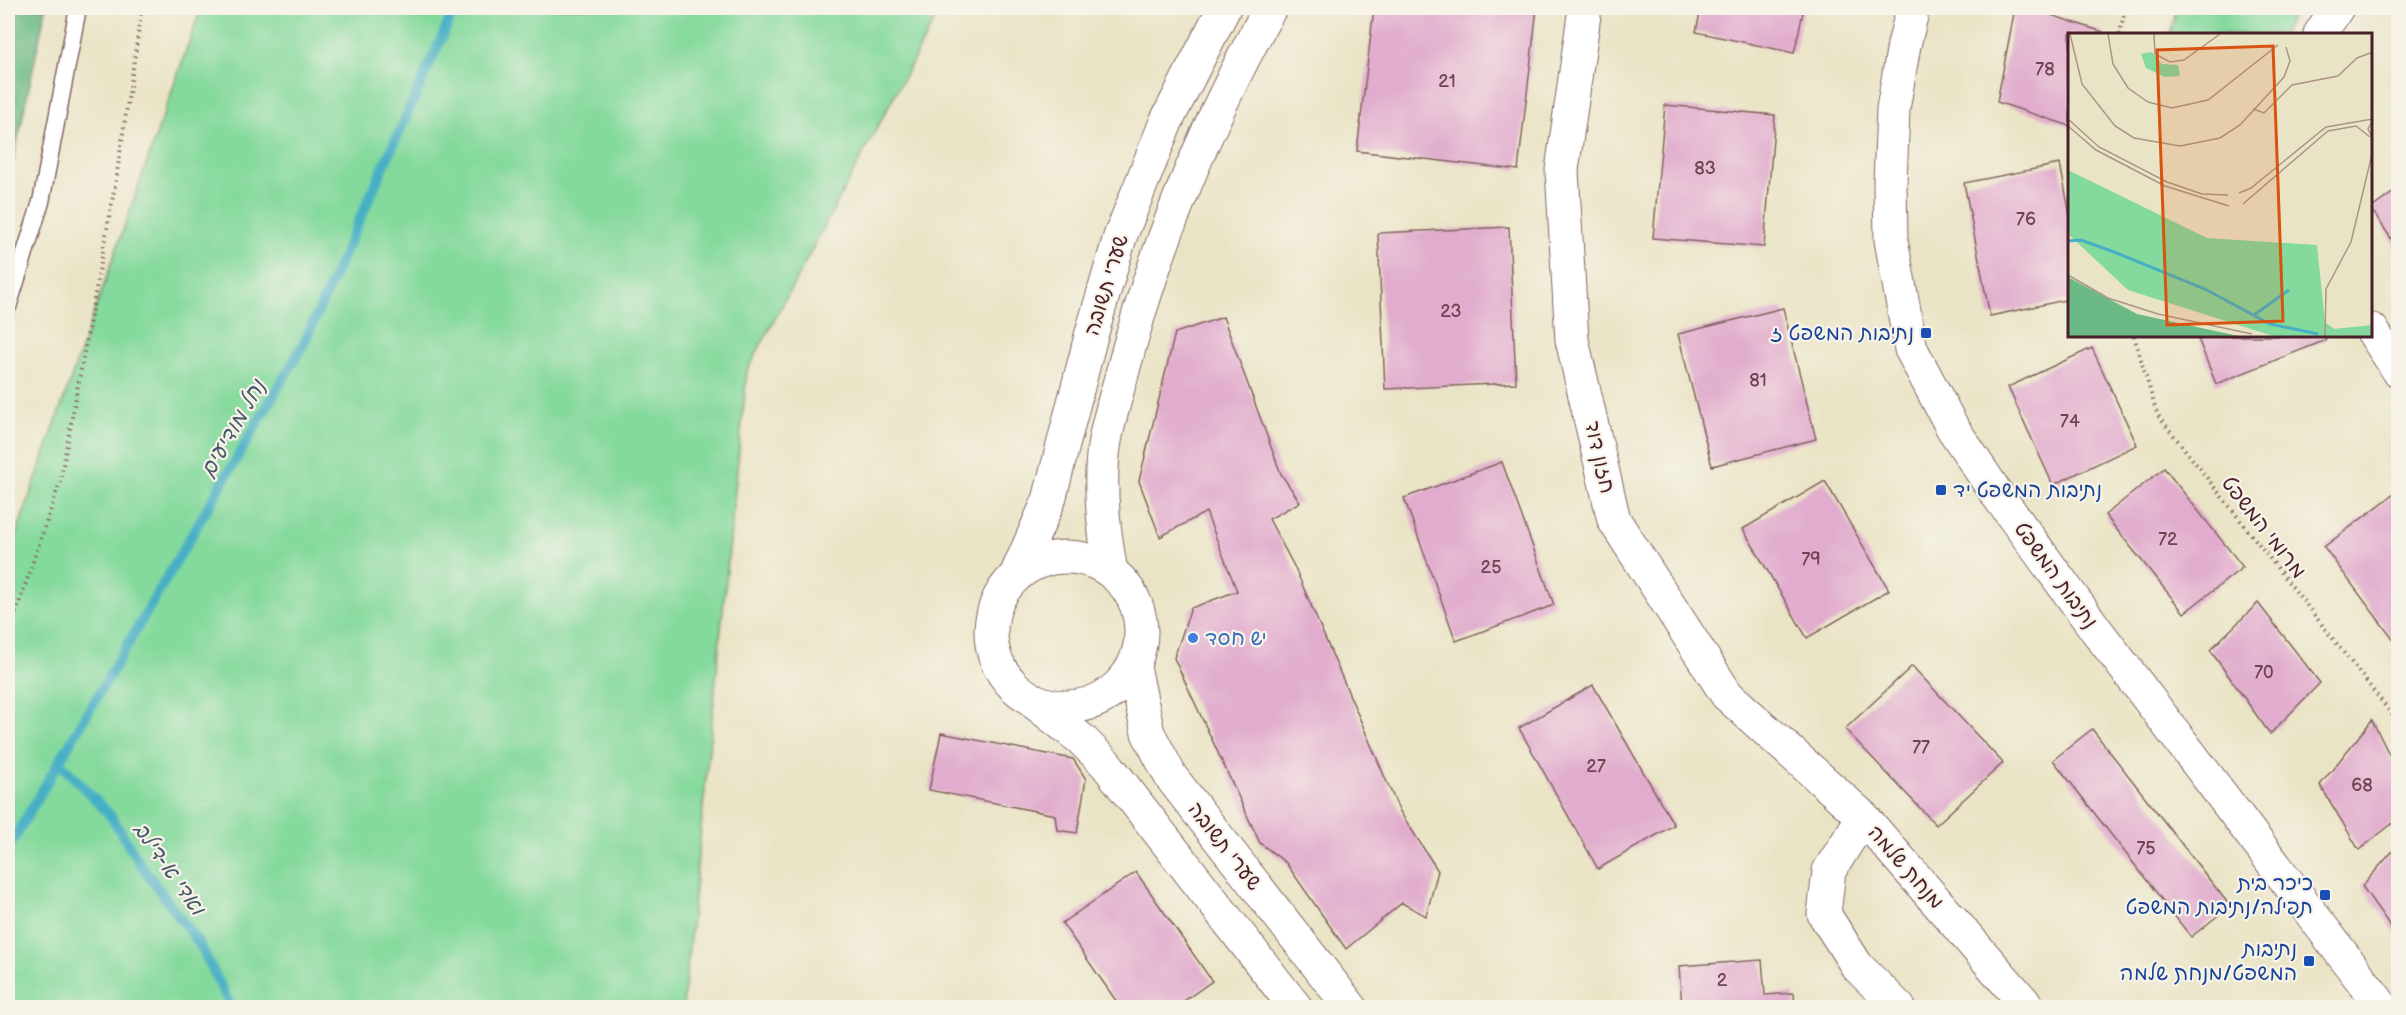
<svg xmlns="http://www.w3.org/2000/svg" width="2406" height="1015" viewBox="0 0 2406 1015" font-family="'Balsamiq Sans','Playpen Sans Hebrew',sans-serif">
	<style>
		.green { fill: #84d99c; stroke: #677c64; stroke-width: 1.5 }
		.forest { fill: #6bb984; stroke: #5a6c58; stroke-width: 1.5 }
		.lines { fill: none; stroke-linecap: round; stroke-linejoin: round }
		.stream { stroke: #46afc5; stroke-width: 10 }
		.building { fill: #e1accd }
		.service-casing { stroke: #826461; stroke-width: 19 }
		.minor-casing { stroke: #826461; stroke-width: 35 }
		.tertiary-casing { stroke: #826461; stroke-width: 35 }
		.path { stroke: #826461; stroke-width: 4; stroke-dasharray: 1.5 4.5; stroke-linecap: butt }
		.service { stroke: #fff; stroke-width: 16 }
		.minor { stroke: #fff; stroke-width: 33 }
		.tertiary { stroke: #fff; stroke-width: 33 }
		.transit-dot { fill: #1a4fb4; stroke: #f7f3e8; stroke-width: 2 }
		.shop-dot { fill: #3f7fe0; stroke: #f7f3e8; stroke-width: 2 }
		.labels { text-anchor: middle; stroke-width: 4.5; stroke-linejoin: round; paint-order: stroke }
		.number-label { font-size: 18px; fill: #704254 }
		.street-label { font-size: 21px; fill: #4a1f2b; stroke: #f7f3e8 }
		.transit-label { font-size: 21px; fill: #164399; stroke: #f7f3e8; text-anchor: end }
		.shop-label { font-size: 21px; fill: #366cbe; stroke: #f7f3e8; text-anchor: start }
		.water-label { font-size: 22px; font-style: italic; fill: #485969; stroke: #f7f3e8 }
		.inset-river { fill: none; stroke: #46afc5; stroke-width: 3 }
		.inset-road { fill: none; stroke: #aa9588; stroke-width: 1.5 }
		.view { fill: #d8530f; fill-opacity: 0.15; stroke: #d8530f; stroke-width: 3 }
		.inset-edge { fill: none; stroke: #4a1f2b; stroke-width: 3 }
	</style>
	<rect width="100%" height="100%" fill="#f7f3e8"/>
	<filter id="ink" filterUnits="userSpaceOnUse"><feTurbulence type="fractalNoise" baseFrequency=".0167" numOctaves="2"/><feDisplacementMap in="SourceGraphic" scale="12" xChannelSelector="R" yChannelSelector="G"/><feConvolveMatrix kernelMatrix="1 2 1 2 8 2 1 2 1" color-interpolation-filters="sRGB"/></filter>
	<filter id="wash" filterUnits="userSpaceOnUse"><feTurbulence type="fractalNoise" baseFrequency=".008" numOctaves="4" result="noise"/><feDisplacementMap in="SourceGraphic" scale="24" xChannelSelector="R" yChannelSelector="G"/><feGaussianBlur stdDeviation="1.35" result="paint"/><feColorMatrix in="noise" values="0 0 0 0 0 0 0 0 0 0 0 0 0 0 0 0 0 1.4 0 .05"/><feComposite in="paint" operator="in"/></filter>
	<g filter="url(#wash)">
		<rect width="100%" height="100%" fill="#eae4c6"/>
		<g class="green">
			<path d="M201 8H941L747 371 683 1007H8V558Z"/>
			<path d="M2177 8H2297L2282 34H2170Z"/>
		</g>
		<path class="forest" d="M8 8H46L8 185Z"/>
		<g class="lines">
			<g class="stream">
				<path d="M60 763 110 815 143 868 200 945 232 1008"/>
				<path d="M8 849 303 345 455 8"/>
			</g>
		</g>
		<g id="blocks">
			<g class="building">
				<path d="M1374 8H1537L1518 170 1357 151Z"/>
				<path d="M1701 8H1804L1794 53 1696 32Z"/>
				<path d="M2015 8H2030L2103 32 2102 34H2070V126L1997 102Z"/>
				<path d="M1665 105 1775 115 1764 247 1653 238Z"/>
				<path d="M2060 164 2070 215V299L1990 316 1964 183Z"/>
				<path d="M2398 189V249L2372 210V208Z"/>
				<path d="M1509 227 1516 383 1385 389 1378 233Z"/>
				<path d="M1783 308 1816 439 1712 466 1678 334Z"/>
				<path d="M1223 317 1281 474 1300 502 1269 519 1295 568 1399 810 1438 871 1426 916 1402 903 1346 949 1286 863 1260 843 1174 658 1191 608 1237 591 1206 512 1160 537 1139 481 1175 333Z"/>
				<path d="M2197 336H2324L2326 340 2216 384Z"/>
				<path d="M2092 348 2137 445 2053 485 2008 387Z"/>
				<path d="M1502 462 1554 605 1456 641 1404 498Z"/>
				<path d="M2164 468 2243 567 2184 613 2105 515Z"/>
				<path d="M1825 481 1889 590 1807 638 1743 529Z"/>
				<path d="M2398 491V646L2324 547Z"/>
				<path d="M2258 603 2320 683 2270 734 2210 650Z"/>
				<path d="M1912 666 2003 763 1936 825 1845 729Z"/>
				<path d="M1593 685 1674 825 1598 869 1519 728Z"/>
				<path d="M2372 720 2398 772V819L2359 850 2320 785Z"/>
				<path d="M2092 729 2230 906 2191 937 2053 760Z"/>
				<path d="M941 733 1073 759 1086 779 1077 833 1057 830 1055 815 929 790Z"/>
				<path d="M2398 845V929L2395 933 2362 886Z"/>
				<path d="M1136 872 1212 981 1174 1008H1121L1062 923Z"/>
				<path d="M1762 960 1765 995 1794 993 1795 1008H1682L1679 966Z"/>
			</g>
		</g>
	</g>
	<g filter="url(#ink)">
		<use href="#blocks" fill-opacity="0" stroke="#826461" stroke-width="1.5"/>
		<g class="lines">
			<defs>
				<path id="service" d="M8 307 41 202 78 8"/>
				<g id="minor">
					<path d="M1585 8 1562 170 1572 340 1614 520 1727 695 1863 817 2029 1008"/>
					<path d="M1913 8 1904 45 1893 109 1890 183 1891 240 1911 349 1952 427 1996 493 2097 631 2383 1008"/>
					<path d="M2320 34 2337 8"/>
					<path d="M2372 330 2398 370"/>
					<path d="M1863 817 1829 871 1824 914 1857 966 1899 1008"/>
				</g>
				<g id="tertiary">
					<circle cx="1066" cy="632" r="75"/>
					<path d="M1111 572C1104 533 1098 480 1105 441 1109 418 1116 396 1122 374 1155 246 1206 124 1270 8"/>
					<path d="M1017 573 1049 500 1091 336 1120 237 1166 122 1224 8"/>
					<path d="M1134 667 1148 733 1171 777 1351 1008"/>
					<path d="M1035 703 1081 739 1106 764 1296 1008"/>
				</g>
			</defs>
			<use href="#service" class="service-casing"/>
			<use href="#minor" class="minor-casing"/>
			<use href="#tertiary" class="tertiary-casing"/>
			<g class="path">
				<path d="M2119 34 2126 8"/>
				<path d="M2134 336 2157 414 2398 722"/>
				<path d="M8 636 60 482 115 186 142 8"/>
			</g>
			<use href="#service" class="service"/>
			<use href="#minor" class="minor"/>
			<use href="#tertiary" class="tertiary"/>
		</g>
	</g>
	<g class="transit-dot">
		<rect x="1920" y="327" width="12" height="12" rx="3"/>
		<rect x="1935" y="484" width="12" height="12" rx="3"/>
		<rect x="2319" y="889" width="12" height="12" rx="3"/>
		<rect x="2303" y="955" width="12" height="12" rx="3"/>
	</g>
	<circle class="shop-dot" cx="1193" cy="638" r="6"/>
	<g class="labels">
		<g class="number-label">
			<text x="2045" y="75">78</text>
			<text x="1447" y="87">21</text>
			<text x="1705" y="174">83</text>
			<text x="2026" y="225">76</text>
			<text x="1451" y="317">23</text>
			<text x="1758" y="386">81</text>
			<text x="2070" y="427">74</text>
			<text x="2168" y="545">72</text>
			<text x="1811" y="565">79</text>
			<text x="1491" y="573">25</text>
			<text x="2264" y="678">70</text>
			<text x="1921" y="753">77</text>
			<text x="1596" y="772">27</text>
			<text x="2362" y="791">68</text>
			<text x="2146" y="854">75</text>
			<text x="1722" y="986">2</text>
		</g>
		<g class="street-label">
			<text transform="translate(1106 285) rotate(-73)" y="7">שערי תשובה</text>
			<text transform="translate(1600 457) rotate(77)" y="7">חזון דוד</text>
			<text transform="translate(2264 527) rotate(52)" y="7">מרומי המשפט</text>
			<text transform="translate(2056 575) rotate(54)" y="7">נתיבות המשפט</text>
			<text transform="translate(1225 846) rotate(52)" y="7">שערי תשובה</text>
			<text transform="translate(1906 867) rotate(49)" y="7">מנחת שלמה</text>
		</g>
		<g class="transit-label">
			<text x="1914" y="340">נתיבות המשפט ז</text>
			<text x="1953" y="497" text-anchor="start">נתיבות המשפט יד</text>
			<text x="2313" y="890">כיכר בית<tspan x="2313" dy="24">תפילה/נתיבות המשפט</tspan></text>
			<text x="2297" y="956">נתיבות<tspan x="2297" dy="24">המשפט/מנחת שלמה</tspan></text>
		</g>
		<g class="shop-label">
			<text x="1205" y="645">יש חסד</text>
		</g>
		<g class="water-label">
			<text transform="translate(232 428) rotate(-60)" y="8">נחל מודיעים</text>
			<text transform="translate(170 868) rotate(55)" y="8">ואדי א-דילב</text>
		</g>
	</g>
	<g transform="translate(2068 33)">
		<rect width="304" height="304" fill="#eae4c6"/>
		<path d="M84 19 94 31 110 32 112 43 97 44 78 35 73 21ZM0 137 139 205 249 212 257 289 266 296 304 292V304H208L60 257 0 201Z" fill="#84d99c"/>
		<path d="M0 244 69 281 175 304H0Z" fill="#6bb984"/>
		<path class="inset-river" d="M0 208 13 207 46 219 137 256 202 291 250 301M186 282 221 257"/>
		<path class="inset-road" d="M2 1 14 51 47 93 66 105 112 113 152 105 172 92 216 44 222 28 218 14M40 1 45 31 60 55 80 69 104 75 140 67 210 12M86 1 87 21 102 29 116 27 152 1M185 76 196 80 224 52 270 43 289 25 305 19M0 86 31 114 99 149 134 161 160 162M305 87 300 96 305 106M0 93 28 117 97 153 161 173M171 160 183 155 258 94 305 86M175 171 260 98 288 93 302 104M0 242 40 265 90 281 184 301M257 304 258 256 283 209 305 117"/>
		<path class="view" d="M205 13 215 288 99 292 89 17Z"/>
		<rect width="304" height="304" class="inset-edge"/>
	</g>
	<rect width="2406" height="1015" fill="none" stroke="#f7f3e8" stroke-width="30"/>
</svg>
